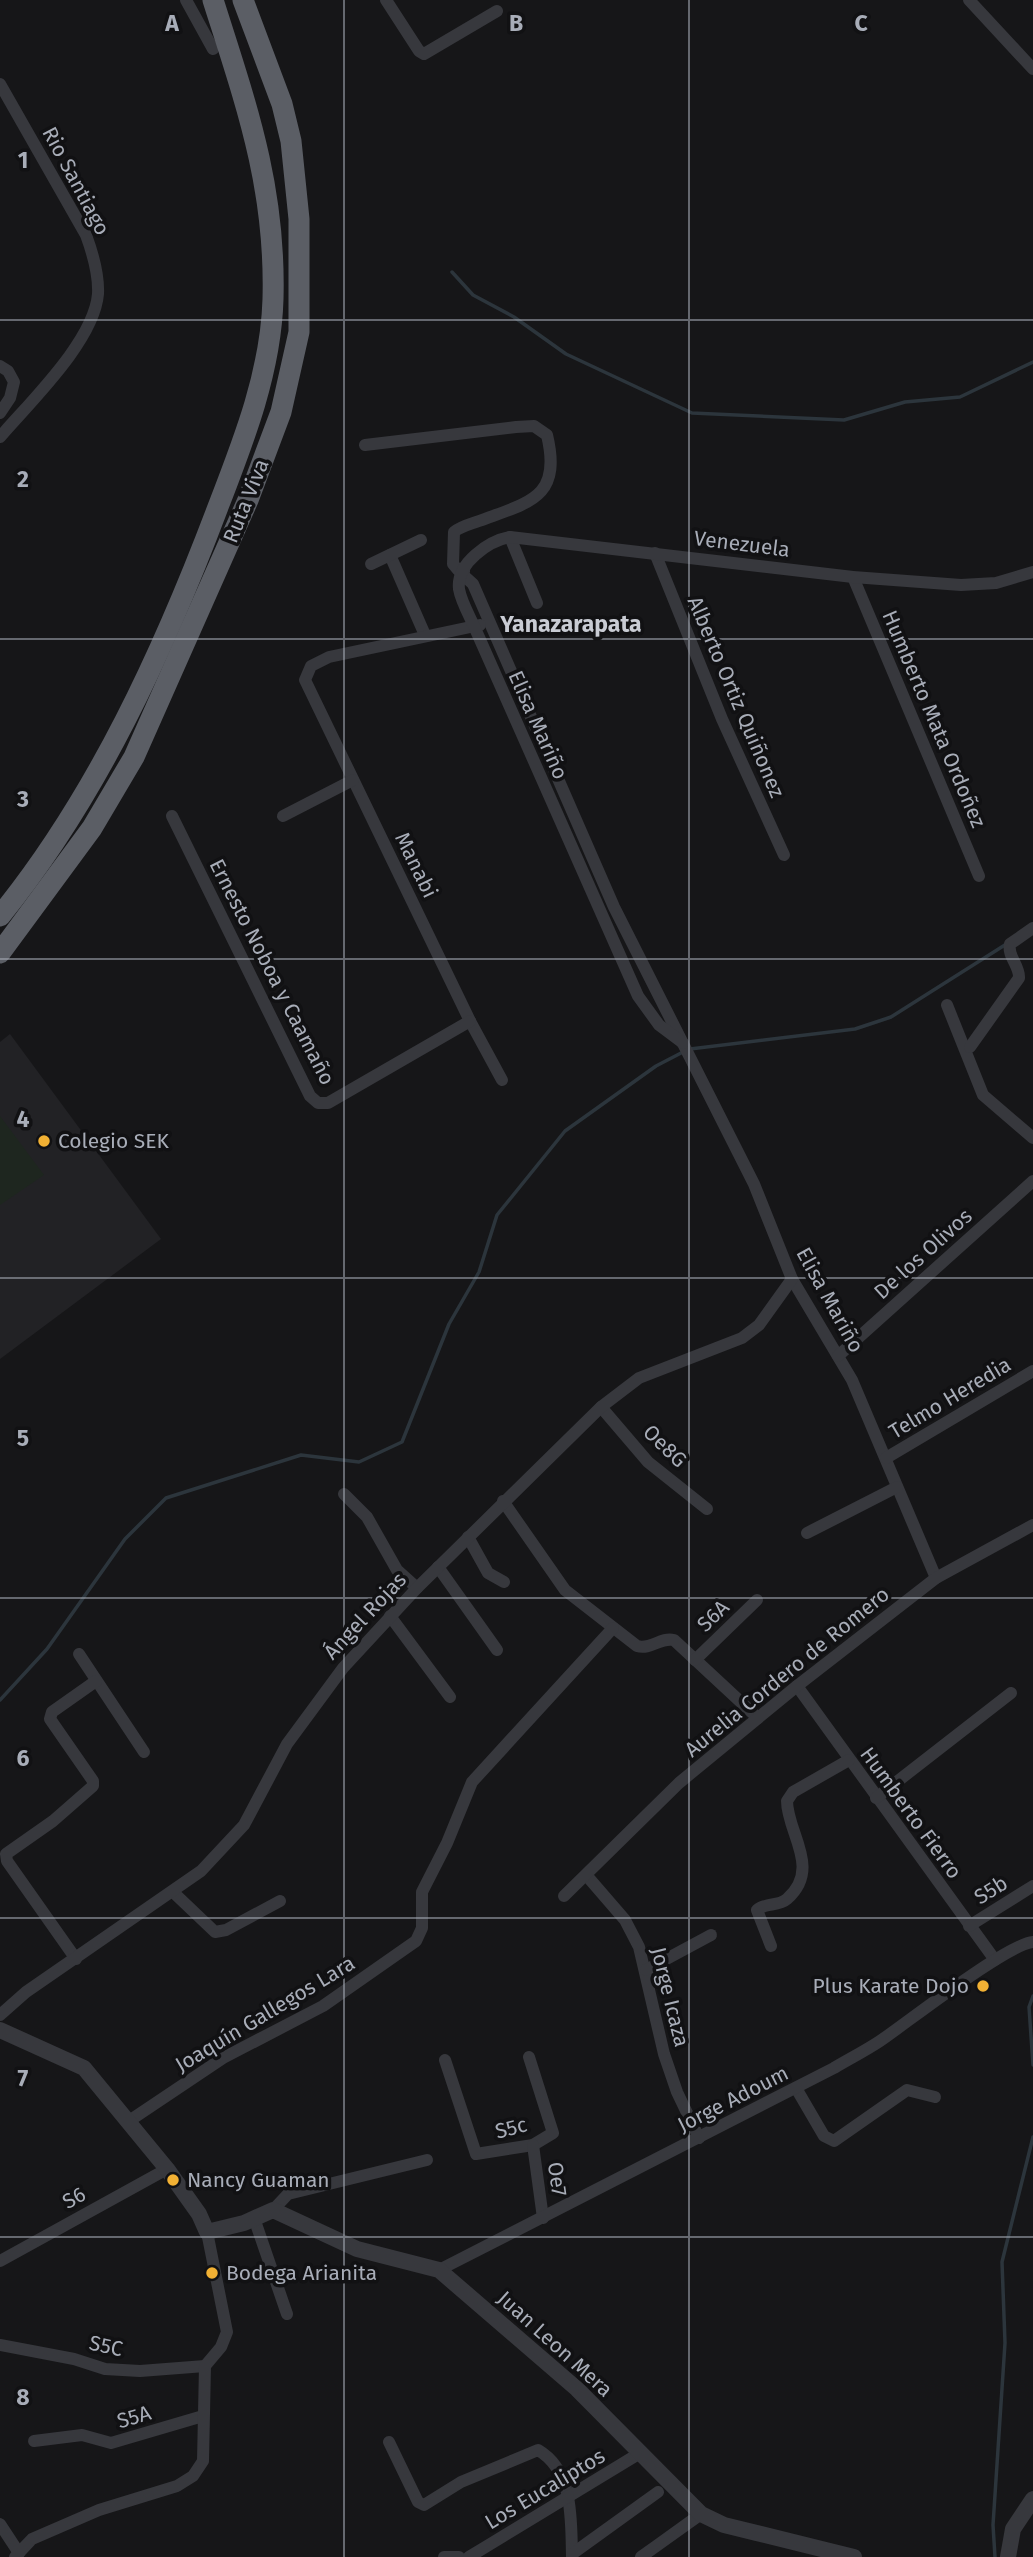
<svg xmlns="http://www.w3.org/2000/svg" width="1033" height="2557" viewBox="0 0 1033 2557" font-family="'Fira Sans',sans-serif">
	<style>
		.built { fill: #222225 }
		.green { fill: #1e261f }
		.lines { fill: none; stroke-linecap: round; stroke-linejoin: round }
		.stream { stroke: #2c353c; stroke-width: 3.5 }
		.minor { stroke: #37383d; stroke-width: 12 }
		.tertiary { stroke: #37383d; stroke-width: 16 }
		.trunk { stroke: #5b5e65; stroke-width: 21 }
		.grid { fill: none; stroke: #a8adb8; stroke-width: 2; stroke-opacity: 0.55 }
		.poi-dot { fill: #f2b134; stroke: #111113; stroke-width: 2.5 }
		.labels { text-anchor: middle; stroke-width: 7; stroke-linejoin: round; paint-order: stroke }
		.street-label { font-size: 21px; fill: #a8adb8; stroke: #111113 }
		.poi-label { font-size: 21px; fill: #a8adb8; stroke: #111113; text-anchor: start }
		.neighbourhood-label { font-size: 23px; font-weight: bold; fill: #c9ccd4; stroke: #111113 }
		.grid-label { font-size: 23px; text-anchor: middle; font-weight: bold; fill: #a8adb8; stroke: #111113; stroke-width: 7; stroke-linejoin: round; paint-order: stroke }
	</style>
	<rect width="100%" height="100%" fill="#161618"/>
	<path class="built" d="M10 1034 161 1239 0 1359V1042Z"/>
	<path class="green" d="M0 1116 44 1175 0 1205Z"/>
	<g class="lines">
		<g class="stream">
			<path d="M452 272 473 295 514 317 566 354 692 413 844 420 905 402 960 397 1033 362"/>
			<path d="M690 1049 855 1029 891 1017 1008 943"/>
			<path d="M0 1700 47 1649 125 1539 166 1498 301 1455 359 1462 402 1442 449 1324 479 1272 497 1215 565 1131 656 1066 683 1052"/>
			<path d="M1033 1996 1029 2007 1033 2065"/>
			<path d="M995 2557 993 2525 1005 2343 1002 2262 1033 2137"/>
		</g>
		<g class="minor">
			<path d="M186 0 213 49"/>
			<path d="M386 0 419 51 424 54 497 11"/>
			<path d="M969 0 1033 69"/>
			<path d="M0 84 86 235C93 254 99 274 98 294 94 341 30 402 0 437"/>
			<path d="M0 366 8 371 14 382 10 398 0 413"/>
			<path d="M365 445 516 427 534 426 547 435C562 498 530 502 479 521 471 524 461 526 454 532L453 564 458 570 464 571"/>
			<path d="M510 537 537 603"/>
			<path d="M655 553 722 719 784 855"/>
			<path d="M390 555 425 635"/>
			<path d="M371 564 421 540"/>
			<path d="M463 575 473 584 614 907 754 1184 792 1279 852 1380 936 1578"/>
			<path d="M853 577 979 876"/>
			<path d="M480 625 329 657 311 666 305 680 470 1021 502 1080"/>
			<path d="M172 816 310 1096 318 1103H328L470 1021"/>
			<path d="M283 816 353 780"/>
			<path d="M947 1005 983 1095 1033 1138"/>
			<path d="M683 1043 659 1025 638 996 474 626C469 615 461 601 459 589 456 563 489 541 510 537L853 577 961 585 996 583 1033 572"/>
			<path d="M970 1047 1019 978C1020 966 1007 956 1010 944L1033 928"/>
			<path d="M838 1356 1033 1181"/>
			<path d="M601 1407 648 1462 707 1509"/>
			<path d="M886 1458 1033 1371"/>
			<path d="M344 1494 367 1517 397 1570 417 1588"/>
			<path d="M503 1501 565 1590 637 1646C651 1650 660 1637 674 1640L758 1718"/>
			<path d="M807 1533 897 1487"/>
			<path d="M468 1537 488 1573 504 1582"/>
			<path d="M438 1567 497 1650"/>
			<path d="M390 1616 450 1697"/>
			<path d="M79 1654 144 1752"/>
			<path d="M695 1660 757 1600"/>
			<path d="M797 1686 995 1960"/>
			<path d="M876 1798 1011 1693"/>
			<path d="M587 1876 625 1920 639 1947 664 2054 677 2092 699 2138"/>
			<path d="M173 1892 215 1932 226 1930 280 1901"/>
			<path d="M564 1896 679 1783 797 1686 936 1578 1033 1525"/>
			<path d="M969 1926 1033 1886"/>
			<path d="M771 1946 757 1910C766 1902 778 1907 787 1899 822 1868 787 1833 787 1801L793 1792 849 1760"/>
			<path d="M76 1959 7 1861 6 1854 53 1821 93 1786V1781L50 1719 52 1712 96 1681"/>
			<path d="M646 1970 711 1935"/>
			<path d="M0 2015 26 1992 201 1871 244 1825 287 1744 343 1668 417 1588 601 1407 639 1378 742 1338 759 1325 792 1279"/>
			<path d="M445 2060 476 2154 533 2145 553 2133 529 2057"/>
			<path d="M796 2088 824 2136 834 2141 907 2090 935 2097"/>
			<path d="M129 2121 223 2058 323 2006 416 1941 422 1928V1892L447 1843 472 1782 613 1628"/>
			<path d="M533 2145 543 2218"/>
			<path d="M273 2210 288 2194 427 2160"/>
			<path d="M254 2218 287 2314"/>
			<path d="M0 2261 167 2169"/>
			<path d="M439 2270 834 2068C849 2059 865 2051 880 2041 908 2022 1007 1944 1033 1942"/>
			<path d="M0 2345 74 2359 105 2369 140 2371 205 2366"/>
			<path d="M34 2441 82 2435 111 2443 203 2416"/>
			<path d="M389 2442 418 2502 424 2505 461 2482 538 2450C574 2471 571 2520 572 2557"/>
			<path d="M0 2524 19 2553"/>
			<path d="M572 2554 658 2492"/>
			<path d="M15 2557 32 2539 99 2510 177 2486 193 2476 203 2461 205 2366 221 2347 227 2332 207 2232"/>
			<path d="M444 2557H459"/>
			<path d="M469 2557 640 2453"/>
			<path d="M641 2557 701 2514"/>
		</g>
		<g class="tertiary">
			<path d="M0 2030 84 2068 167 2169 199 2214 207 2232 244 2223 273 2210 357 2249 439 2270 577 2389 701 2514 724 2525 854 2557"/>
			<path d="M1008 2557 1013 2529 1033 2499"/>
		</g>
		<g class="trunk">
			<path d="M0 916C97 797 164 650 218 507 244 440 271 371 273 299 276 187 246 104 213 0"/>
			<path d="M0 953 92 828 134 757 248 500 281 412 299 332V219L291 141 282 104 243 0"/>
		</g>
	</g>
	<path class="grid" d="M344 0V2557M689 0V2557M0 320H1033M0 639H1033M0 959H1033M0 1278H1033M0 1598H1033M0 1918H1033M0 2237H1033"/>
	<g class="poi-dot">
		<circle cx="44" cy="1141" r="7"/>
		<circle cx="983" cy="1986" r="7"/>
		<circle cx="173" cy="2180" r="7"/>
		<circle cx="212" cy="2273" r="7"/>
	</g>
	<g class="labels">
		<g class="street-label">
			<text transform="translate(76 181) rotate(62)" y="7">Rio Santiago</text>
			<text transform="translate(246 501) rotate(-68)" y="7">Ruta Viva</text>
			<text transform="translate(742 544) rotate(7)" y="7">Venezuela</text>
			<text transform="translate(736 697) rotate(67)" y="7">Alberto Ortiz Quiñonez</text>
			<text transform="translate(934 719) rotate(67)" y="7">Humberto Mata Ordoñez</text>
			<text transform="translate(538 725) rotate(66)" y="7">Elisa Mariño</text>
			<text transform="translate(416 865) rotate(64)" y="7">Manabi</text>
			<text transform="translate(272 972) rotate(63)" y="7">Ernesto Noboa y Caamaño</text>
			<text transform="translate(923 1254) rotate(-42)" y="7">De los Olivos</text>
			<text transform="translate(830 1300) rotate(61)" y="7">Elisa Mariño</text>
			<text transform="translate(950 1398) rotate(-31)" y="7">Telmo Heredia</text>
			<text transform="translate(665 1446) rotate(44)" y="7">Oe8G</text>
			<text transform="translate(365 1616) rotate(-47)" y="7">Ángel Rojas</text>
			<text transform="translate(713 1616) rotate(-44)" y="7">S6A</text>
			<text transform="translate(787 1672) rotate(-39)" y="7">Aurelia Cordero de Romero</text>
			<text transform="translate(911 1813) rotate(54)" y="7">Humberto Fierro</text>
			<text transform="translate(991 1890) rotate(-32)" y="7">S5b</text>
			<text transform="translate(670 1997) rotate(76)" y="7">Jorge Icaza</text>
			<text transform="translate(265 2014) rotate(-31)" y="7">Joaquín Gallegos Lara</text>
			<text transform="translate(733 2099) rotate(-27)" y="7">Jorge Adoum</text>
			<text transform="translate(511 2128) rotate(-14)" y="7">S5c</text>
			<text transform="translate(557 2179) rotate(82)" y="7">Oe7</text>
			<text transform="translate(74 2198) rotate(-29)" y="7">S6</text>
			<text transform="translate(555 2344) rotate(42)" y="7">Juan Leon Mera</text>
			<text transform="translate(106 2346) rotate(12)" y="7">S5C</text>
			<text transform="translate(134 2417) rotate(-16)" y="7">S5A</text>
			<text transform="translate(545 2489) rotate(-31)" y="7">Los Eucaliptos</text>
		</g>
		<g class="poi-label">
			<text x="58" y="1148">Colegio SEK</text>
			<text x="969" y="1993" text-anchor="end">Plus Karate Dojo</text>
			<text x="187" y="2187">Nancy Guaman</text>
			<text x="226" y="2280">Bodega Arianita</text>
		</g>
		<g class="neighbourhood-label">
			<text x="571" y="632">Yanazarapata</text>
		</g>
	</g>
	<g class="grid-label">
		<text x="172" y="31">A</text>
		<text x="516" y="31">B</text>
		<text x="861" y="31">C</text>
		<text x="23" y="168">1</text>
		<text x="23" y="487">2</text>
		<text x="23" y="807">3</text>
		<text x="23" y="1127">4</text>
		<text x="23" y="1446">5</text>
		<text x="23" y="1766">6</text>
		<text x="23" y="2086">7</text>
		<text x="23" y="2405">8</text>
	</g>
</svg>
